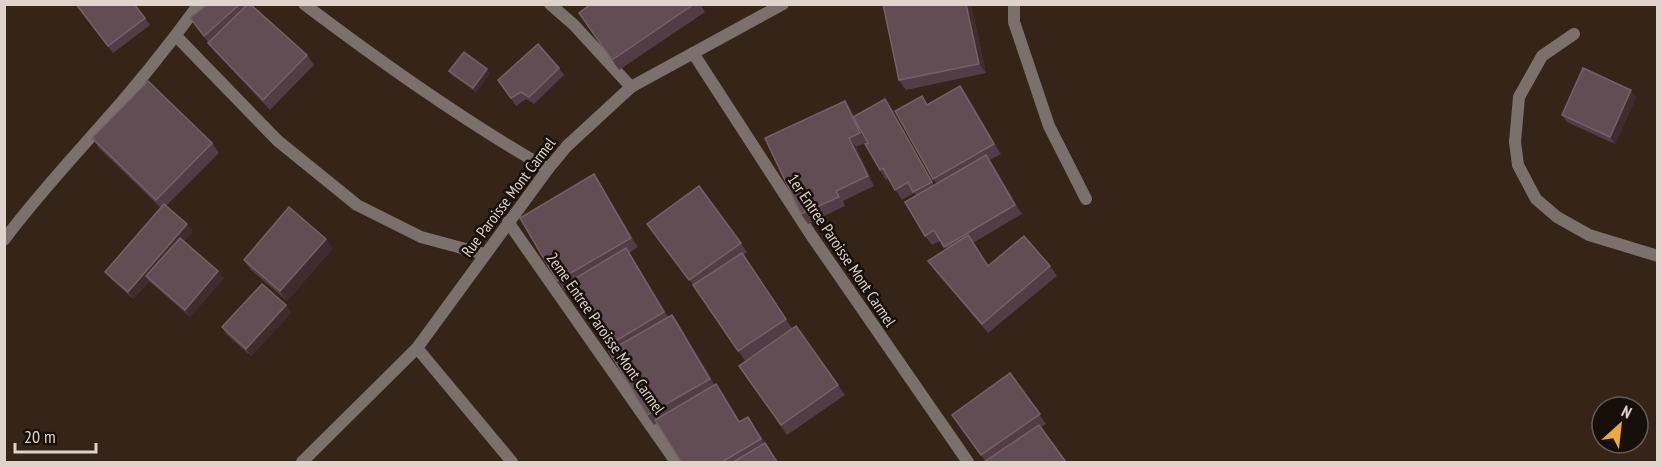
<svg xmlns="http://www.w3.org/2000/svg" width="1662" height="467" viewBox="0 0 1662 467" font-family="'PT Sans Narrow',sans-serif">
	<style>
		.lines { fill: none; stroke-linecap: round; stroke-linejoin: round }
		.minor { stroke: #7b706c; stroke-width: 12 }
		.wall { fill: #523d46 }
		.shaded-wall { fill: #402c2e }
		.building { fill: #614d54; stroke: #756267; stroke-width: 1.5 }
		.labels { text-anchor: middle; stroke-width: 5; stroke-linejoin: round; paint-order: stroke }
		.street-label { font-size: 16px; fill: #dfd3cb; stroke: #170f0a }
	</style>
	<rect width="100%" height="100%" fill="#352418"/>
	<g class="lines">
		<g class="minor">
			<path d="M304 4C382 63 462 120 548 169"/>
			<path d="M550 4 574 25 631 87"/>
			<path d="M1014 4V22L1049 126 1086 199"/>
			<path d="M1574 34 1542 56 1519 97 1515 142 1518 165 1536 199 1557 217 1589 235 1658 256"/>
			<path d="M176 36 278 141 357 205 421 237 484 254"/>
			<path d="M693 53 811 235 968 462"/>
			<path d="M508 222 676 462"/>
			<path d="M4 240C33 201 65 166 97 130 133 90 167 48 199 4"/>
			<path d="M417 348 512 462"/>
			<path d="M302 462 417 348 548 169 567 146 631 87 783 4"/>
		</g>
	</g>
	<g class="wall">
		<path d="M75 4 145 18 150 25 113 53Z"/>
		<path d="M208 4H254L252 6 307 55 314 65 270 110 215 52 190 18Z"/>
		<path d="M591 4H700L705 12 619 70 579 13Z"/>
		<path d="M883 4H971L986 73 906 90 899 80Z"/>
		<path d="M559 68 564 75 534 104 526 99 516 106 498 80Z"/>
		<path d="M449 71 490 73 476 92 452 75Z"/>
		<path d="M960 86 967 96 1001 154 990 160 1022 214 973 243 988 265 1050 266 1057 276 988 333 935 271 928 261 946 249 940 241 932 245 925 236 916 196 914 193 902 200 888 178 886 180 880 170 868 143 861 129 867 142 856 147 874 186 843 201 845 206 808 224 801 214 845 101 854 116 885 99 892 109 934 185 937 184 933 179 928 104Z"/>
		<path d="M1636 97 1615 144 1567 122 1562 115Z"/>
		<path d="M92 138 212 143 219 153 166 206 187 224 193 232 184 241 218 271 224 278 190 317 149 281 133 299 111 279 105 272 161 208 99 148Z"/>
		<path d="M600 184 638 247 629 253 669 317 672 315 679 325 715 385 723 394 740 422 748 417 778 462H681L657 423 654 425 647 415 613 349 574 285 564 291 557 281Z"/>
		<path d="M699 186 747 252 743 256 792 328 796 326 845 395 787 435 739 366 761 350 745 361 697 290 654 233Z"/>
		<path d="M333 248 287 301 251 270 244 260Z"/>
		<path d="M286 305 291 313 251 356 227 335 222 327Z"/>
		<path d="M1010 373 1046 424 986 462 952 415Z"/>
	</g>
	<g class="shaded-wall">
		<path d="M966 4H971L986 73 979 64Z"/>
		<path d="M487 69 490 73 476 92 473 88Z"/>
		<path d="M960 86 967 96 1001 154 994 144Z"/>
		<path d="M1631 90 1636 97 1615 144 1610 137Z"/>
		<path d="M885 99 892 109 938 192 932 182Z"/>
		<path d="M845 101 852 110 867 142 860 133Z"/>
		<path d="M849 138 856 147 874 186 868 176Z"/>
		<path d="M986 155 993 165 1022 214 1015 205Z"/>
		<path d="M594 174 600 184 638 247 631 238Z"/>
		<path d="M187 224 193 232 150 280 146 276 149 281 133 299 128 292Z"/>
		<path d="M326 239 333 248 287 301 280 291Z"/>
		<path d="M626 248 633 258 671 321 664 312Z"/>
		<path d="M218 271 224 278 190 317 185 310Z"/>
		<path d="M286 305 291 313 251 356 246 349Z"/>
		<path d="M672 315 679 325 717 388 710 379Z"/>
		<path d="M748 417 755 427 768 449 761 439Z"/>
	</g>
	<g class="building">
		<path d="M76 4H134L145 18 108 46Z"/>
		<path d="M208 4H240L204 36 190 18Z"/>
		<path d="M248 4H250L307 55 263 100 208 43Z"/>
		<path d="M591 4H694L612 60 579 13Z"/>
		<path d="M883 4H966L979 64 899 80Z"/>
		<path d="M538 44 559 68 529 97 521 92 511 98 498 80Z"/>
		<path d="M464 52 487 69 473 88 449 71Z"/>
		<path d="M1583 68 1631 90 1610 137 1562 115Z"/>
		<path d="M148 81 212 143 156 200 92 138Z"/>
		<path d="M960 86 994 144 933 179 895 111 922 96 927 105Z"/>
		<path d="M885 99 932 182 913 192 908 182 895 190 883 168 880 170 865 144 868 143 853 117Z"/>
		<path d="M845 101 860 133 849 138 868 176 836 191 839 197 801 214 765 138Z"/>
		<path d="M986 155 1015 205 944 247 934 230 925 236 905 202Z"/>
		<path d="M594 174 631 238 557 281 520 218Z"/>
		<path d="M699 186 741 243 689 280 647 224Z"/>
		<path d="M164 204 187 224 128 292 105 272Z"/>
		<path d="M289 207 326 239 280 291 244 260Z"/>
		<path d="M968 235 988 266 1024 236 1050 266 982 324 928 261Z"/>
		<path d="M180 238 218 271 185 310 146 276Z"/>
		<path d="M626 248 664 312 609 345 571 281Z"/>
		<path d="M742 253 786 319 738 351 693 285Z"/>
		<path d="M262 284 286 305 246 349 222 327Z"/>
		<path d="M672 315 710 379 647 415 609 351Z"/>
		<path d="M796 326 838 385 781 425 739 366Z"/>
		<path d="M1010 373 1040 414 981 455 952 415Z"/>
		<path d="M716 384 739 422 748 417 761 439 722 462H681L655 420Z"/>
		<path d="M1039 425 1066 462H984Z"/>
		<path d="M765 443 777 462H733Z"/>
	</g>
	<g class="labels">
		<g class="street-label">
			<text transform="translate(508 197) rotate(-53)" y="6">Rue Paroisse Mont Carmel</text>
			<text transform="translate(842 250) rotate(56)" y="6">1er Entree Paroisse Mont Carmel</text>
			<text transform="translate(606 333) rotate(55)" y="6">2eme Entree Paroisse Mont Carmel</text>
		</g>
	</g>
	<rect width="1662" height="467" fill="none" stroke="#dfd3cb" stroke-width="12"/>
	<g transform="translate(1620 425) rotate(27)"><circle r="28" fill="#170f0a" stroke="#675d57" stroke-width="1.5"/>
	<path d="M0-4.5L10 22L0 15L-10 22Z" fill="#eba93a"/>
	<text y="-9" font-size="16" font-weight="bold" text-anchor="middle" fill="#dfd3cb">N</text>
	</g>
	<path d="M15 443v9h81v-9" fill="none" stroke="#dfd3cb" stroke-width="3"/>
	<text x="24" y="443" font-size="18" fill="#dfd3cb" stroke="#170f0a" stroke-width="4.5" paint-order="stroke">20 m</text>
</svg>
